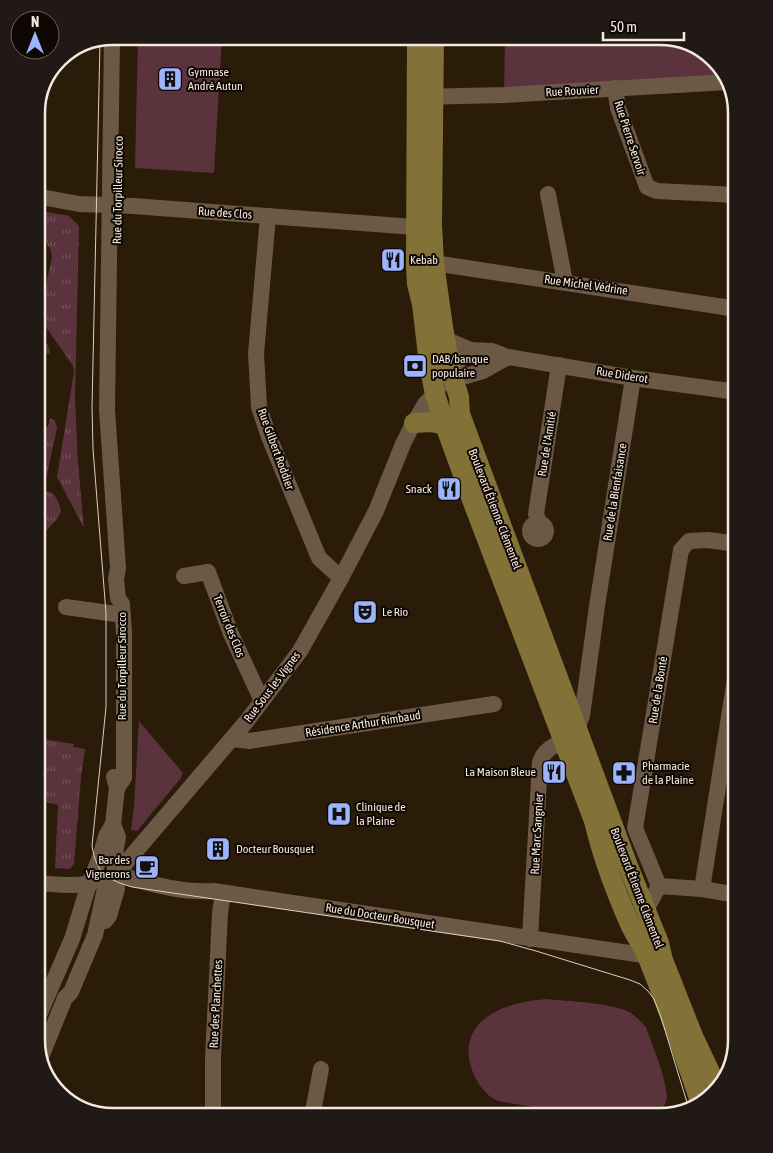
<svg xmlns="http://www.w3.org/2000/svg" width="773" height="1153" viewBox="0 0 773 1153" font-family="'Asap Condensed',sans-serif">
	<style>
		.grass { fill: url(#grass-tufts) }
		.park { fill: #5a333c }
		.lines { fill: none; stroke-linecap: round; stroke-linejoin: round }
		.minor { stroke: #6b5845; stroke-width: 16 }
		.major { stroke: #827237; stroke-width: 20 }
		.tram { stroke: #dbcfc3; stroke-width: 1 }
		.labels { text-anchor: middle; stroke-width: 4; stroke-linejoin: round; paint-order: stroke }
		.poi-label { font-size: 12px; fill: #f5eadf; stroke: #0e0703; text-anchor: start }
		.street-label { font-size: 12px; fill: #f5eadf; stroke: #0e0703 }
		.rim { fill: none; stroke: #f5eadf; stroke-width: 2.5 }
	</style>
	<defs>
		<pattern id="grass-tufts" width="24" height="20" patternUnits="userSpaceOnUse" patternTransform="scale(1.25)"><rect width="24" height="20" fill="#5a333c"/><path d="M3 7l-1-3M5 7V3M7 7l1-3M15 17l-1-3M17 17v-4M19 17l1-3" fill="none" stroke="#725158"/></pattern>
	</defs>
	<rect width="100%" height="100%" fill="#2b1b09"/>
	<g class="grass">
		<path d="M36 210 69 216 79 226 75 398 78 463 84 528 57 477 74 372 73 366 39 317 52 257 51 251 36 223Z"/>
		<path d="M37 338H42C46 341 50 348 50 354L36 351Z"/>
		<path d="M50 418 55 421 57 428 46 479 36 485V425L48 427Z"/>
		<path d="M43 491C54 490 59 501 61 511L58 518 46 531 36 530V494Z"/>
		<path d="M36 738 74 744 73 747 85 749 81 777 74 864 70 869 55 868 58 805 36 800Z"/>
	</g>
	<g class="park">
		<path d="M138 36H222L214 173 135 168Z"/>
		<path d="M505 36H664L698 47 727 75 504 95Z"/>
		<path d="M139 721 183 773 181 778 137 831 131 830 134 806Z"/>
		<path d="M546 999C567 1001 615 1003 631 1013 637 1017 641 1022 646 1027 651 1042 671 1089 666 1102 663 1108 657 1113 653 1117H597L509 1103C503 1102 496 1101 491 1097 473 1083 461 1051 474 1031 487 1008 522 1001 546 999Z"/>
	</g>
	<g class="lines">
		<g class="minor">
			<path d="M400 36 428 40"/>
			<path d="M112 37 107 410 118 568 116 579 118 598 122 604 124 633V778L117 788"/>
			<path d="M615 88 618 108 647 187 657 191 737 195"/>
			<path d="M421 97 504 95 728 82"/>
			<path d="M548 194 565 282"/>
			<path d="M36 196 79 204 133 206 428 228"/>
			<path d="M268 216 256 354 259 407 269 437 319 558 341 578"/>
			<path d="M434 263 737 309"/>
			<path d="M445 339 471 350 492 351 508 357 633 378 737 392"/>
			<path d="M444 362 450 368 466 376 483 371 508 357"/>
			<path d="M539 522 536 514 559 365"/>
			<circle cx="538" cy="531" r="8"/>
			<path d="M184 576 208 572 231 634 262 701"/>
			<path d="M66 607 123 615"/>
			<path d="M577 729 582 716 597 606 633 378"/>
			<path d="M232 739 249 741 494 704"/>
			<path d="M115 874C148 883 180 893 214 891L656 957"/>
			<path d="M36 883C56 884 78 888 97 881"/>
			<path d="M659 886 635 828 681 550 689 541 708 540 737 544"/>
			<path d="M702 889 737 666"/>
			<path d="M646 910 659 886 702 889 737 895"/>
			<path d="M105 921 109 916 117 889 114 859 118 837 113 824"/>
			<path d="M530 939 540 762C544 750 552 747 563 741"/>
			<path d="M36 1022 72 939 89 884 101 855 106 836 113 824 117 788 114 777"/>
			<path d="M41 1057 65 998 71 992 95 935 104 893 108 885 129 859 246 722 300 651 341 578 376 511 403 444 412 426 425 404 435 394 450 368 471 350"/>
			<path d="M213 1117V1059L220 913 223 893"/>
			<path d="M312 1117 321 1069"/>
		</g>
		<g class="major">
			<path d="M417 36 416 267 417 284 422 304 429 364 435 394 445 425 474 505 594 821C602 855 615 890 629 922 634 934 642 944 647 956 667 1005 684 1054 701 1104"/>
			<path d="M434 36 432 225 434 263 443 327 450 368 459 397 460 414 628 866 659 943 663 960 693 1036 717 1087"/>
			<path d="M414 423 432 422 445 425"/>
		</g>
		<path class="tram" d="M100 42 92 407 93 449 106 613V707L92 846C97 874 106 879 132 887L500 941 536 951 630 980 640 984 648 991 654 999 661 1017 689 1109"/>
	</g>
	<defs>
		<symbol id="building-square" viewBox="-11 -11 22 22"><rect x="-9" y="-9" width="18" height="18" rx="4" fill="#9db4fd" stroke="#0e0703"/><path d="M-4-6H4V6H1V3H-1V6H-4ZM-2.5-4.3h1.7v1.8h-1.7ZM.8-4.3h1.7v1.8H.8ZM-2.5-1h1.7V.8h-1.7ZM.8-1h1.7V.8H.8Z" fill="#111"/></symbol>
		<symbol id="restaurant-square" viewBox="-11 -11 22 22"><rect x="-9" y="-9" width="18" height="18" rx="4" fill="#9db4fd" stroke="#0e0703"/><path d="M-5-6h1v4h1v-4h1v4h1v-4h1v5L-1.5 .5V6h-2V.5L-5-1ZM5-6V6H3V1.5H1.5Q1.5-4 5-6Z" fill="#111"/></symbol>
		<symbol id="bank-square" viewBox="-11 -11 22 22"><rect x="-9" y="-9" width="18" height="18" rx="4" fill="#9db4fd" stroke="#0e0703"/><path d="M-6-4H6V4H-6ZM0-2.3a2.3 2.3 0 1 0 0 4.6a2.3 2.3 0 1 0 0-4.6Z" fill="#111"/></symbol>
		<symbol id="theatre-square" viewBox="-11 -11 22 22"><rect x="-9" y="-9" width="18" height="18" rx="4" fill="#9db4fd" stroke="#0e0703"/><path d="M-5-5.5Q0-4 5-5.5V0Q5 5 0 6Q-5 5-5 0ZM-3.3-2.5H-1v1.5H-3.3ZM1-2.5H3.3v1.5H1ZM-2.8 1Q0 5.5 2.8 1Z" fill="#111"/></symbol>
		<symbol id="pharmacy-square" viewBox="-11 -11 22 22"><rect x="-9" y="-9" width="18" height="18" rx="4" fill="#9db4fd" stroke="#0e0703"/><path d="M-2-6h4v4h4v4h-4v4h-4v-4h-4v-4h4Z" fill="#111"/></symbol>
		<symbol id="hospital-square" viewBox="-11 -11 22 22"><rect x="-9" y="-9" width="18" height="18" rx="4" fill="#9db4fd" stroke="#0e0703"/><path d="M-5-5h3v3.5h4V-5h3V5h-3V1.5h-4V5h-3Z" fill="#111"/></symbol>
		<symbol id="cafe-square" viewBox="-11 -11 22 22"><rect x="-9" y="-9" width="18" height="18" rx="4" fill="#9db4fd" stroke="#0e0703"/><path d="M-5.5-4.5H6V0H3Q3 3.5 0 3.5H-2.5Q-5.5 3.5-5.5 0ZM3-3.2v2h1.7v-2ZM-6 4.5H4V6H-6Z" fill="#111"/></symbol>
	</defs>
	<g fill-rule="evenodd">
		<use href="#building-square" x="156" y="65" width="28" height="28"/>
		<use href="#restaurant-square" x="379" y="246" width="28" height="28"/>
		<use href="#bank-square" x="401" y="352" width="28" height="28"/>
		<use href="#restaurant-square" x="435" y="475" width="28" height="28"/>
		<use href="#theatre-square" x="351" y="598" width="28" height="28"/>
		<use href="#restaurant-square" x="540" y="758" width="28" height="28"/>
		<use href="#pharmacy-square" x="610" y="759" width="28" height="28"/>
		<use href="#hospital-square" x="325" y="800" width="28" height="28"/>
		<use href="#building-square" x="204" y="835" width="28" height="28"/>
		<use href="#cafe-square" x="133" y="853" width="28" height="28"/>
	</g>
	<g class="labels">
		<g class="poi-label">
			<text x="188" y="76">Gymnase<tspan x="188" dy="14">André Autun</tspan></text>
			<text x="410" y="264">Kebab</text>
			<text x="432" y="363">DAB/banque<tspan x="432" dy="14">populaire</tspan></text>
			<text x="432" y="493" text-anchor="end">Snack</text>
			<text x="382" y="616">Le Rio</text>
			<text x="642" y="770">Pharmacie<tspan x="642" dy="14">de la Plaine</tspan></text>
			<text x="536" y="776" text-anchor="end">La Maison Bleue</text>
			<text x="356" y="811">Clinique de<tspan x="356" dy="14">la Plaine</tspan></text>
			<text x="236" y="853">Docteur Bousquet</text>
			<text x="130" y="864" text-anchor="end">Bar des<tspan x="130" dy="14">Vignerons</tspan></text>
		</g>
		<g class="street-label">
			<text transform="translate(572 91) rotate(-3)" y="4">Rue Rouvier</text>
			<text transform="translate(630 138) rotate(72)" y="4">Rue Pierre Servoir</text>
			<text transform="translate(118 190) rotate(-89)" y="4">Rue du Torpilleur Sirocco</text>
			<text transform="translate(225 213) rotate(4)" y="4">Rue des Clos</text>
			<text transform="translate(586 285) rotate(8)" y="4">Rue Michel Védrine</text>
			<text transform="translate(622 375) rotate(9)" y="4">Rue Diderot</text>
			<text transform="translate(547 444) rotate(-81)" y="4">Rue de l'Amitié</text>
			<text transform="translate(276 449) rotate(70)" y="4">Rue Gilbert Roddier</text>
			<text transform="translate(615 492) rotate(-81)" y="4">Rue de la Bienfaisance</text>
			<text transform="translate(495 509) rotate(69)" y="4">Boulevard Étienne Clémentel</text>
			<text transform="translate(229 626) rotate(68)" y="4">Terroir des Clos</text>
			<text transform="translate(122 666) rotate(-90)" y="4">Rue du Torpilleur Sirocco</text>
			<text transform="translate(272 687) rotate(-53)" y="4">Rue Sous les Vignes</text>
			<text transform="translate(658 690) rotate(-81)" y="4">Rue de la Bonté</text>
			<text transform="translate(363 724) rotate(-9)" y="4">Résidence Arthur Rimbaud</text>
			<text transform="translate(537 834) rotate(-87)" y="4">Rue Marc Sangnier</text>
			<text transform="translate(637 888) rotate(69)" y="4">Boulevard Étienne Clémentel</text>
			<text transform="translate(380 916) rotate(9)" y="4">Rue du Docteur Bousquet</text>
			<text transform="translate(216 1004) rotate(-87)" y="4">Rue des Planchettes</text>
		</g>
	</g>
	<path d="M0 0H773V1153H0ZM113 45H660A68 68 0 0 1 728 113V1040A68 68 0 0 1 660 1108H113A68 68 0 0 1 45 1040V113A68 68 0 0 1 113 45Z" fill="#201915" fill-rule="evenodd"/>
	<path class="rim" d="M113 45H660A68 68 0 0 1 728 113V1040A68 68 0 0 1 660 1108H113A68 68 0 0 1 45 1040V113A68 68 0 0 1 113 45Z"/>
	<g transform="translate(35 35)"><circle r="24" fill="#0e0703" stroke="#6a625b"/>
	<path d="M0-4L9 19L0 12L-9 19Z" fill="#9db4fd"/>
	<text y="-8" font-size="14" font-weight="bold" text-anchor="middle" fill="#f5eadf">N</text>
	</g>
	<path d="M603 32v8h81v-8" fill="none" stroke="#f5eadf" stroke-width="2.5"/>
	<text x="610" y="32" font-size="15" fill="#f5eadf" stroke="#0e0703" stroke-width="4" paint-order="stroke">50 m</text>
</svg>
